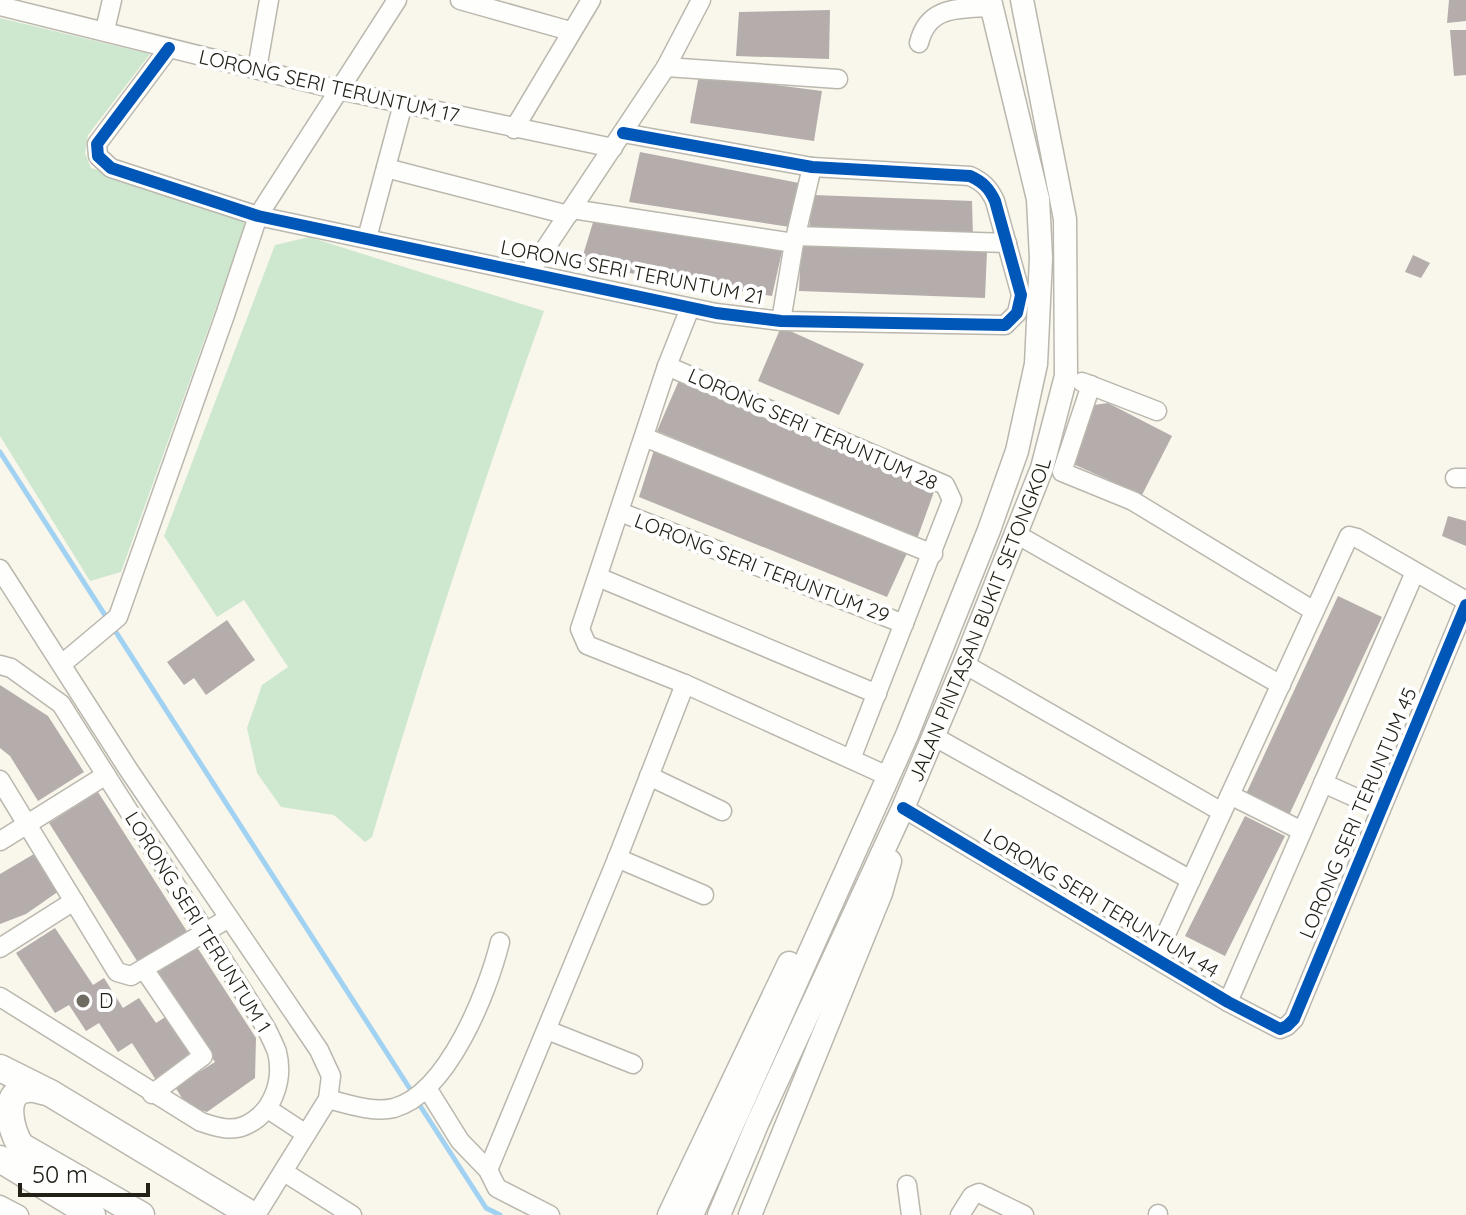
<svg xmlns="http://www.w3.org/2000/svg" width="1466" height="1215" viewBox="0 0 1466 1215" font-family="Quicksand,sans-serif">
	<style>
		.green { fill: #cee8d0 }
		.lines { fill: none; stroke-linecap: round; stroke-linejoin: round }
		.stream { stroke: #a2d2f2; stroke-width: 5 }
		.building { fill: #b4adab }
		.minor-casing { stroke: #bab7ae; stroke-width: 21 }
		.major-casing { stroke: #bab7ae; stroke-width: 25 }
		.highway-casing { stroke: #bab7ae; stroke-width: 29 }
		.minor { stroke: #fefefc; stroke-width: 18 }
		.major { stroke: #fefefc; stroke-width: 22 }
		.highway { stroke: #fefefc; stroke-width: 26 }
		.cycleway-casing { stroke: #fff; stroke-width: 17 }
		.cycleway { stroke: #0057b8; stroke-width: 12 }
		.poi-dot { fill: #6d6b62; stroke: #fff; stroke-width: 3 }
		.labels { text-anchor: middle; stroke-width: 8; stroke-linejoin: round; paint-order: stroke }
		.street-label { font-size: 20px; fill: #222017; stroke: #fff }
		.poi-label { font-size: 20px; fill: #222017; stroke: #fff; text-anchor: start }
	</style>
	<rect width="100%" height="100%" fill="#f9f6ec"/>
	<g class="green">
		<path d="M0 18 150 54 88 135 85 153 91 168 242 213 245 227 121 572 90 581 0 436Z"/>
		<path d="M309 237 544 311C482 485 425 660 372 837L365 842 334 815 281 807 257 773 247 728 262 685 288 667 244 600 217 617 164 536 275 245Z"/>
	</g>
	<g class="lines">
		<g class="stream">
			<path d="M0 452 412 1092"/>
			<path d="M417 1101 486 1208 500 1215"/>
		</g>
	</g>
	<g class="building">
		<path d="M1449 0H1466V21L1447 23Z"/>
		<path d="M830 10 829 59 736 56 739 12Z"/>
		<path d="M1450 30H1466V75L1454 76Z"/>
		<path d="M699 75 822 91 814 141 690 123Z"/>
		<path d="M640 152 799 183 790 227 629 202Z"/>
		<path d="M813 195 972 201 973 237 809 229Z"/>
		<path d="M594 219 783 247 772 296 580 265Z"/>
		<path d="M801 246 987 251 985 298 799 291Z"/>
		<path d="M1413 255 1430 263 1421 278 1405 272Z"/>
		<path d="M781 327 864 364 839 415 758 381Z"/>
		<path d="M680 378 935 489 917 539 657 431Z"/>
		<path d="M1108 403 1172 436 1142 495 1071 463 1094 405Z"/>
		<path d="M654 450 907 553 887 597 639 497Z"/>
		<path d="M1448 516 1466 521V546L1442 536Z"/>
		<path d="M1338 596 1382 617 1289 815 1246 794Z"/>
		<path d="M227 620 255 660 206 695 194 678 184 685 167 662Z"/>
		<path d="M0 685 48 716 84 772 38 801 10 756 0 748Z"/>
		<path d="M98 792 188 933 139 964 49 823Z"/>
		<path d="M1245 816 1285 836 1225 956 1185 936Z"/>
		<path d="M34 854 59 891 26 914 0 924V874Z"/>
		<path d="M55 928 93 985 104 978 123 1008 139 998 156 1023 170 1014 196 1053 156 1080 132 1043 118 1052 99 1023 86 1031 69 1005 55 1013 16 953Z"/>
		<path d="M197 947 256 1038 255 1078 207 1112 187 1106 175 1087 215 1062 158 972Z"/>
	</g>
	<g class="lines">
		<defs>
			<g id="minor">
				<path d="M460 0 570 31"/>
				<path d="M0 6 339 90 613 148"/>
				<path d="M105 30 112 0"/>
				<path d="M919 43C928 5 960 9 991 7"/>
				<path d="M169 48 97 144 98 156 111 168 258 216 716 313 781 321 1005 325 1017 313 1021 295 995 201C989 188 983 182 970 176L812 167 623 133"/>
				<path d="M666 67 838 79"/>
				<path d="M257 69 269 0"/>
				<path d="M514 129 591 0"/>
				<path d="M386 168 568 215"/>
				<path d="M572 209 794 243"/>
				<path d="M796 236 1007 243"/>
				<path d="M367 238 403 104"/>
				<path d="M529 273 666 67 701 0"/>
				<path d="M690 308 667 366 580 629 587 645 685 684 879 772"/>
				<path d="M781 321 794 243 812 167"/>
				<path d="M667 366 945 485 952 500 851 759"/>
				<path d="M1082 382 1157 411"/>
				<path d="M1091 385 1062 472 1133 501 1314 611"/>
				<path d="M644 437 933 554"/>
				<path d="M1455 478H1466"/>
				<path d="M620 512 904 624"/>
				<path d="M1016 534 1281 685"/>
				<path d="M0 569 128 769 319 1050 331 1076 328 1099 256 1215"/>
				<path d="M598 577 877 694"/>
				<path d="M62 664 118 617 225 315 258 216 397 0"/>
				<path d="M964 664 1222 812"/>
				<path d="M0 665 11 668 61 704 266 1028C270 1036 274 1044 277 1052 284 1080 273 1114 244 1126 229 1132 214 1126 201 1122L0 997"/>
				<path d="M933 736 1191 880"/>
				<path d="M649 776 722 811"/>
				<path d="M0 780 117 972 131 976 229 918"/>
				<path d="M1323 783 1381 809"/>
				<path d="M1230 795 1302 831"/>
				<path d="M903 808 1228 1002 1280 1029 1287 1026 1294 1019 1466 605"/>
				<path d="M0 841 106 775"/>
				<path d="M617 858 704 895"/>
				<path d="M0 948 74 901"/>
				<path d="M1155 958 1349 536 1357 538 1466 601"/>
				<path d="M144 969 203 1056 152 1094"/>
				<path d="M1228 1002 1415 572"/>
				<path d="M547 1030 633 1064"/>
				<path d="M427 1088 460 1141 488 1170 497 1188 550 1215"/>
				<path d="M328 1099C347 1104 374 1113 394 1108 448 1093 488 991 500 942"/>
				<path d="M268 1109 306 1134"/>
				<path d="M488 1170 617 859 685 684"/>
				<path d="M284 1172 352 1215"/>
				<path d="M907 1185 911 1215"/>
				<path d="M0 1205 19 1215"/>
				<path d="M960 1215 972 1196 979 1193 1024 1215"/>
				<path d="M1158 1215V1214"/>
			</g>
			<g id="major">
				<path d="M669 1215 789 963"/>
				<path d="M692 1215 907 735 989 530 1017 451 1036 364 1041 258 1038 199 990 0"/>
				<path id="s1" d="M719 1215 758 1122 903 808 964 664 1042 468 1066 376 1065 219 1022 0"/>
				<path d="M750 1215 881 893 890 861"/>
			</g>
			<g id="highway">
				<path d="M0 1068 50 1093 252 1215"/>
				<path d="M47 1092C41 1091 34 1088 28 1089 0 1091 11 1132 21 1146L141 1215"/>
				<path d="M0 1159 92 1215"/>
			</g>
		</defs>
		<use href="#minor" class="minor-casing"/>
		<use href="#major" class="major-casing"/>
		<use href="#highway" class="highway-casing"/>
		<use href="#minor" class="minor"/>
		<use href="#major" class="major"/>
		<use href="#highway" class="highway"/>
		<defs>
			<g id="cycleway">
				<path d="M169 48 97 144 98 156 111 168 258 216 716 313 781 321 1005 325 1017 313 1021 295 995 201C989 188 983 182 970 176L812 167 623 133"/>
				<path d="M903 808 1228 1002 1280 1029 1287 1026 1294 1019 1466 605"/>
			</g>
		</defs>
		<use href="#cycleway" class="cycleway-casing"/>
		<use href="#cycleway" class="cycleway"/>
	</g>
	<circle class="poi-dot" cx="83" cy="1001" r="8"/>
	<g class="labels">
		<g class="street-label">
			<text transform="translate(329 86) rotate(13)" y="7">LORONG SERI TERUNTUM 17</text>
			<text transform="translate(632 272) rotate(11)" y="7">LORONG SERI TERUNTUM 21</text>
			<text transform="translate(813 429) rotate(24)" y="7">LORONG SERI TERUNTUM 28</text>
			<text transform="translate(762 568) rotate(21)" y="7">LORONG SERI TERUNTUM 29</text>
			<text dy="7" stroke="none"><textPath href="#s1" startOffset="650">JALAN PINTASAN BUKIT SETONGKOL</textPath></text>
			<text transform="translate(1358 813) rotate(-67)" y="7">LORONG SERI TERUNTUM 45</text>
			<text transform="translate(1101 903) rotate(31)" y="7">LORONG SERI TERUNTUM 44</text>
			<text transform="translate(198 922) rotate(58)" y="7">LORONG SERI TERUNTUM 1</text>
		</g>
		<g class="poi-label">
			<text x="99" y="1008">D</text>
		</g>
	</g>
	<path d="M20 1183v12h128v-12" fill="none" stroke="#222017" stroke-width="4"/>
	<text x="32" y="1183" font-size="24" fill="#222017" stroke="#ffffff" stroke-width="6" paint-order="stroke">50 m</text>
</svg>
